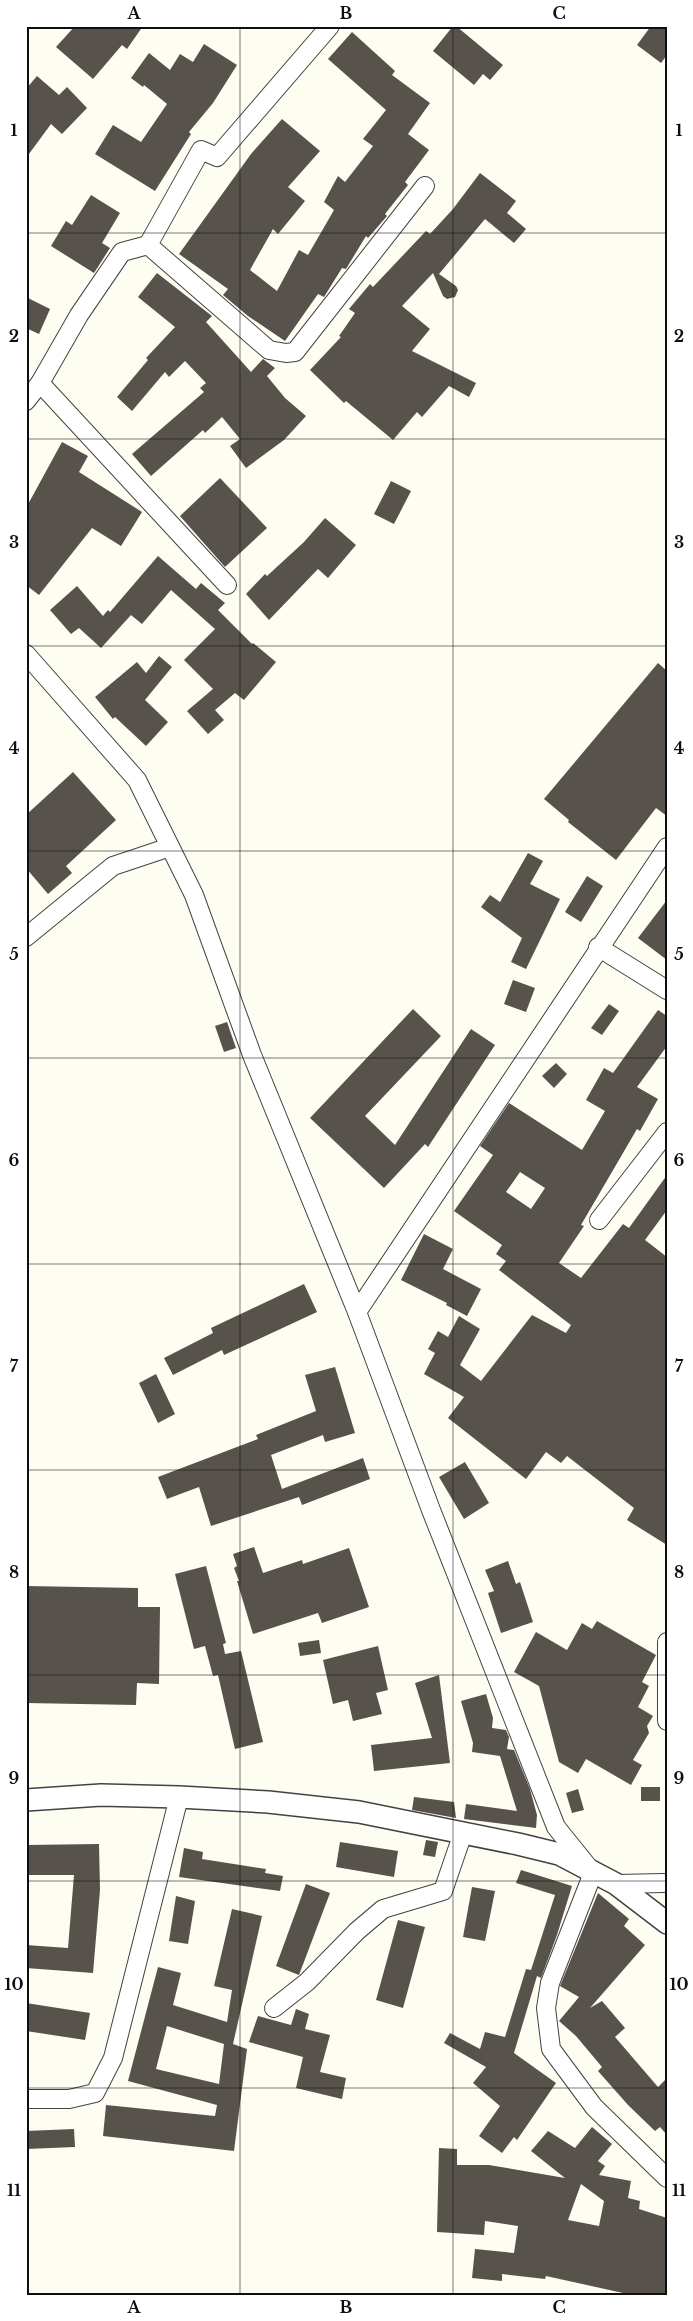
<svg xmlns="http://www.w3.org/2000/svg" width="693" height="2321" viewBox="0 0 693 2321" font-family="'Libre Baskerville',serif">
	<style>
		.building { fill: #57524c; fill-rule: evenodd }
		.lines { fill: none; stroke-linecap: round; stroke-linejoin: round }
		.minor-casing { stroke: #424242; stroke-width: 20 }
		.tertiary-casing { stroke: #424242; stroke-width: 24 }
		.minor { stroke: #fff; stroke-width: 18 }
		.tertiary { stroke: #fff; stroke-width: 21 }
		.grid { fill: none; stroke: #0f0f0f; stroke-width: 1; stroke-opacity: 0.55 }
		.neatline { fill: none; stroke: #0f0f0f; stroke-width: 2 }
		.grid-label { font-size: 16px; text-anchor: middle; font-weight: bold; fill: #0f0f0f }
	</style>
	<rect width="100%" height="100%" fill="#fefdf2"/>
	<g class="building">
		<path d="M75 26H143L127 49 122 45 93 79 56 47Z"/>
		<path d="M453 26H456L503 65 490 80 483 74 474 85 433 51Z"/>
		<path d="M651 26H667V55L661 63 637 45Z"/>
		<path d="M352 32 395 71 392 75 430 103 408 134 429 150 405 182 408 185 385 214 387 216 368 238 366 236 346 269 342 268 324 297 318 294 285 341 248 316 223 295 228 289 179 254 251 154 282 119 320 151 288 187 305 201 278 234 273 229 250 270 277 291 299 250 308 255 334 210 324 202 338 176 345 182 373 146 363 139 386 110 328 59Z"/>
		<path d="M204 44 237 65 213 103 189 132 191 134 155 191 95 154 113 125 141 142 167 104 144 85 143 87 131 78 149 53 170 70 180 54 193 62Z"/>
		<path d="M37 76 59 95 67 87 87 108 62 134 51 124 26 158V89Z"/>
		<path d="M480 173 516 201 507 213 526 229 514 243 485 219 439 274 456 286 458 290 455 297 447 299 443 296 433 273 402 306 430 329 412 351 476 383 469 397 449 386 422 417 417 412 393 440 346 401 344 403 310 370 341 337 339 336 355 313 349 309 370 284 373 287 426 231 430 234 453 209Z"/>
		<path d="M91 195 120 213 102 243 110 248 94 273 51 246 66 221 72 225Z"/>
		<path d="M157 273 212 316 206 322 251 372 263 359 275 368 267 376 285 398 306 416 284 440 246 468 230 446 240 439 222 417 205 433 203 430 151 476 132 454 204 392 200 388 206 383 185 361 169 377 165 372 132 411 117 397 148 360 146 358 175 327 138 297Z"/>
		<path d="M26 297 50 309 39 334 26 328Z"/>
		<path d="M62 442 88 456 79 472 142 512 121 546 92 528 39 595 26 585V508Z"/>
		<path d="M220 478 267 528 225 567 180 516Z"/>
		<path d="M391 481 411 491 394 524 374 514Z"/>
		<path d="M325 518 356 545 328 578 318 569 269 620 246 594 265 574 267 576 304 542Z"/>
		<path d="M158 556 196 589 201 583 225 603 218 610 252 644 253 643 276 662 244 700 235 693 215 710 224 720 208 734 187 711 213 689 184 660 215 629 171 590 142 624 131 615 101 648 79 628 71 634 50 610 77 586 103 616 108 610 110 612Z"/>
		<path d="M159 656 172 667 145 700 168 722 146 746 115 717 113 719 95 697 137 662 146 673Z"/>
		<path d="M658 663 667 671V816L656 808 616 860 568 822 569 820 544 799Z"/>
		<path d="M73 772 116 820 66 866 72 873 48 894 26 868V815Z"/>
		<path d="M528 853 543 861 530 884 560 899 526 969 511 962 522 938 481 907 490 895 500 902Z"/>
		<path d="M587 876 603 886 581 922 565 912Z"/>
		<path d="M667 900V960L638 938Z"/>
		<path d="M513 980 535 988 526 1012 504 1004Z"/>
		<path d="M609 1004 619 1011 602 1035 591 1028Z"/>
		<path d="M413 1009 441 1036 365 1116 395 1145 471 1029 495 1045 428 1147 425 1144 384 1188 310 1118Z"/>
		<path d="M658 1010 667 1016V1046L637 1087 658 1099 640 1131 637 1129 581 1225 584 1226 559 1263 581 1278 623 1224 629 1228 667 1175V1210L645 1240 667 1257V1545L627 1520 634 1508 567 1456 561 1463 546 1452 526 1479 448 1418 464 1397 424 1374 435 1353 428 1349 438 1331 448 1337 459 1316 480 1329 460 1365 481 1381 532 1315 566 1333 571 1325 499 1270 506 1261 496 1254 502 1245 454 1211 493 1155 480 1146 509 1103 582 1150 605 1111 586 1100 604 1068 613 1073ZM520 1172 545 1188 531 1209 506 1192Z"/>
		<path d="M227 1022 236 1048 224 1052 215 1026Z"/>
		<path d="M556 1063 567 1074 554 1088 542 1076Z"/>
		<path d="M424 1234 453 1249 443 1269 481 1289 467 1316 446 1305 447 1303 401 1280Z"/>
		<path d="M304 1284 317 1312 224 1355 222 1350 173 1375 164 1358 213 1333 211 1328Z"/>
		<path d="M335 1367 355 1433 325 1442 323 1435 271 1455 282 1489 363 1458 370 1479 302 1505 299 1497 211 1526 199 1487 167 1499 158 1477 258 1439 256 1435 316 1411 305 1375Z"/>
		<path d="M156 1374 175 1414 158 1423 139 1383Z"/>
		<path d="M465 1462 489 1503 464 1519 439 1477Z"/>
		<path d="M254 1547 263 1573 302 1560 303 1564 349 1548 369 1607 322 1623 318 1613 253 1634 237 1581H239L234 1568 237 1566 233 1554Z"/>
		<path d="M508 1561 516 1584 520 1582 533 1622 501 1633 488 1593 494 1591 485 1570Z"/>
		<path d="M206 1566 226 1643 223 1644 225 1654 241 1651 263 1742 235 1749 218 1675 213 1676 205 1646 194 1649 175 1574Z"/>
		<path d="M26 1586 138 1588V1607H160L159 1684 137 1683 136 1705 26 1703Z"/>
		<path d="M597 1621 656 1655 642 1682 649 1686 638 1707 653 1716 647 1726 649 1733 633 1760 642 1765 631 1785 586 1759 578 1773 559 1762 539 1686 514 1672 536 1632 567 1650 582 1623 592 1629Z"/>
		<path d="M319 1640 321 1653 300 1656 298 1643Z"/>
		<path d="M378 1646 388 1690 376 1693 382 1714 353 1721 348 1700 333 1704 323 1660Z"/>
		<path d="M439 1675 450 1763 374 1771 371 1745 432 1738 415 1683Z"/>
		<path d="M486 1694 493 1718 492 1728 506 1730 509 1737 507 1749 514 1750 530 1789 537 1815 536 1828 464 1819 466 1804 517 1811 500 1756 472 1752 473 1743 461 1701Z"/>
		<rect x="641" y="1787" width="19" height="14"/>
		<path d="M578 1789 584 1810 572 1813 566 1793Z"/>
		<path d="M414 1797 454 1802 456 1818 412 1810Z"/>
		<path d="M426 1840 438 1842 435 1857 423 1855Z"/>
		<path d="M340 1842 398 1851 394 1877 336 1867Z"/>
		<path d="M99 1844 100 1890 93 1973 26 1968V1945L68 1948 74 1875H26V1845Z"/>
		<path d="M184 1848 203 1852 202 1859 266 1869 265 1873 283 1876 280 1891 179 1877Z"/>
		<path d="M521 1870 572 1886 557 1935 541 1978 537 1976 514 2053 556 2083 517 2140 514 2137 502 2153 479 2136 500 2106 473 2083 486 2067 444 2043 450 2033 480 2049 485 2032 505 2037 526 1969 531 1970 555 1895 516 1883Z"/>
		<path d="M306 1884 330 1893 299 1975 276 1966Z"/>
		<path d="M472 1887 495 1891 485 1941 463 1937Z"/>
		<path d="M598 1893 629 1919 624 1926 645 1945 590 2008 602 2001 625 2028 615 2037 658 2087 667 2078V2135L660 2127 655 2131 628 2105 598 2071 602 2067 576 2036 559 2021 579 1997 560 1986Z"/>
		<path d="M176 1896 195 1901 188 1944 169 1941Z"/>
		<path d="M232 1909 262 1916 233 2044 247 2049 234 2151 103 2136 106 2105 215 2116 217 2105 128 2081 158 1967 181 1973 173 2005 227 2022 232 1990 214 1986ZM167 2026 224 2044 219 2084 156 2069Z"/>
		<path d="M398 1920 425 1927 403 2008 376 2000Z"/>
		<path d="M26 2003 90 2013 85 2040 26 2031Z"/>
		<path d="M296 2009 309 2014 305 2029 330 2035 320 2072 346 2078 342 2099 296 2088 303 2057 249 2042 258 2016 291 2025Z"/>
		<path d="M592 2127 612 2144 598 2161 605 2166 599 2175 631 2181 628 2198 640 2201 639 2209 667 2218V2295H622L623 2293 546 2276 545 2279 502 2274V2281L472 2278 475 2249 514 2253 518 2226 485 2221 484 2235 437 2232 439 2148 457 2149V2165H489L565 2178 531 2151 548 2131 575 2148ZM581 2184 604 2201 599 2226 568 2220Z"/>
		<path d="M74 2129 75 2147 26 2149V2131Z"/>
	</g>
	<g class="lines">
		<defs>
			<g id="minor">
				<path d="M148 245 269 350 286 353 295 352 425 186"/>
				<path d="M40 383 227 585"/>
				<path d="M26 401 40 383 79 315 122 252 148 245 201 150 217 157 330 26"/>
				<path d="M26 654 137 780 194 895 252 1055 357 1312 431 1510 556 1827 593 1873 550 1983 546 2008 551 2049 594 2107 667 2178"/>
				<path d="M26 937 113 866 170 847"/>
				<path d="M598 947 667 990"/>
				<path d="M599 1220 667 1132"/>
				<path d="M357 1312 667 847"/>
				<path d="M667 1642V1721"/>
				<path d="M616 1884 664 1883"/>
				<path d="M274 2008 307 1982 357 1931 383 1909 443 1891 463 1833"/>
				<path d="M26 2099H69L95 2093 113 2058 179 1797"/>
			</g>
			<path id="tertiary" d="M26 1800 101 1795 179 1797 268 1802 359 1812 518 1844 559 1854 616 1884 667 1923"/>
		</defs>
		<use href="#minor" class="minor-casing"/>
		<use href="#tertiary" class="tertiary-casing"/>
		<use href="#minor" class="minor"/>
		<use href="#tertiary" class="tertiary"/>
	</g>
	<path class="grid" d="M240 26V2295M453 26V2295M26 233H667M26 439H667M26 646H667M26 851H667M26 1058H667M26 1264H667M26 1470H667M26 1675H667M26 1881H667M26 2088H667"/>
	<rect width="693" height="2321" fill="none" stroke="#ffffff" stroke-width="55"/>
	<rect x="28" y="28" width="638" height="2266" class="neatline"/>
	<g class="grid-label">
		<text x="134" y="19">A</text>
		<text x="346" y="19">B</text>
		<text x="559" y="19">C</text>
		<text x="14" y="136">1</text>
		<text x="679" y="136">1</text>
		<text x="14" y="342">2</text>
		<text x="679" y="342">2</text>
		<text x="14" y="548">3</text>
		<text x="679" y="548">3</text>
		<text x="14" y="754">4</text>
		<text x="679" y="754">4</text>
		<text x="14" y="960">5</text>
		<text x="679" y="960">5</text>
		<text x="14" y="1166">6</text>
		<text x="679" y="1166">6</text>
		<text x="14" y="1372">7</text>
		<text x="679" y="1372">7</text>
		<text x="14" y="1578">8</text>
		<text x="679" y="1578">8</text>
		<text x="14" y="1784">9</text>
		<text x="679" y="1784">9</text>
		<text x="14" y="1990">10</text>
		<text x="679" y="1990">10</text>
		<text x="14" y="2196">11</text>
		<text x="679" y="2196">11</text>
		<text x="134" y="2313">A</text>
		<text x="346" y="2313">B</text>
		<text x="559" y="2313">C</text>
	</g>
</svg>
